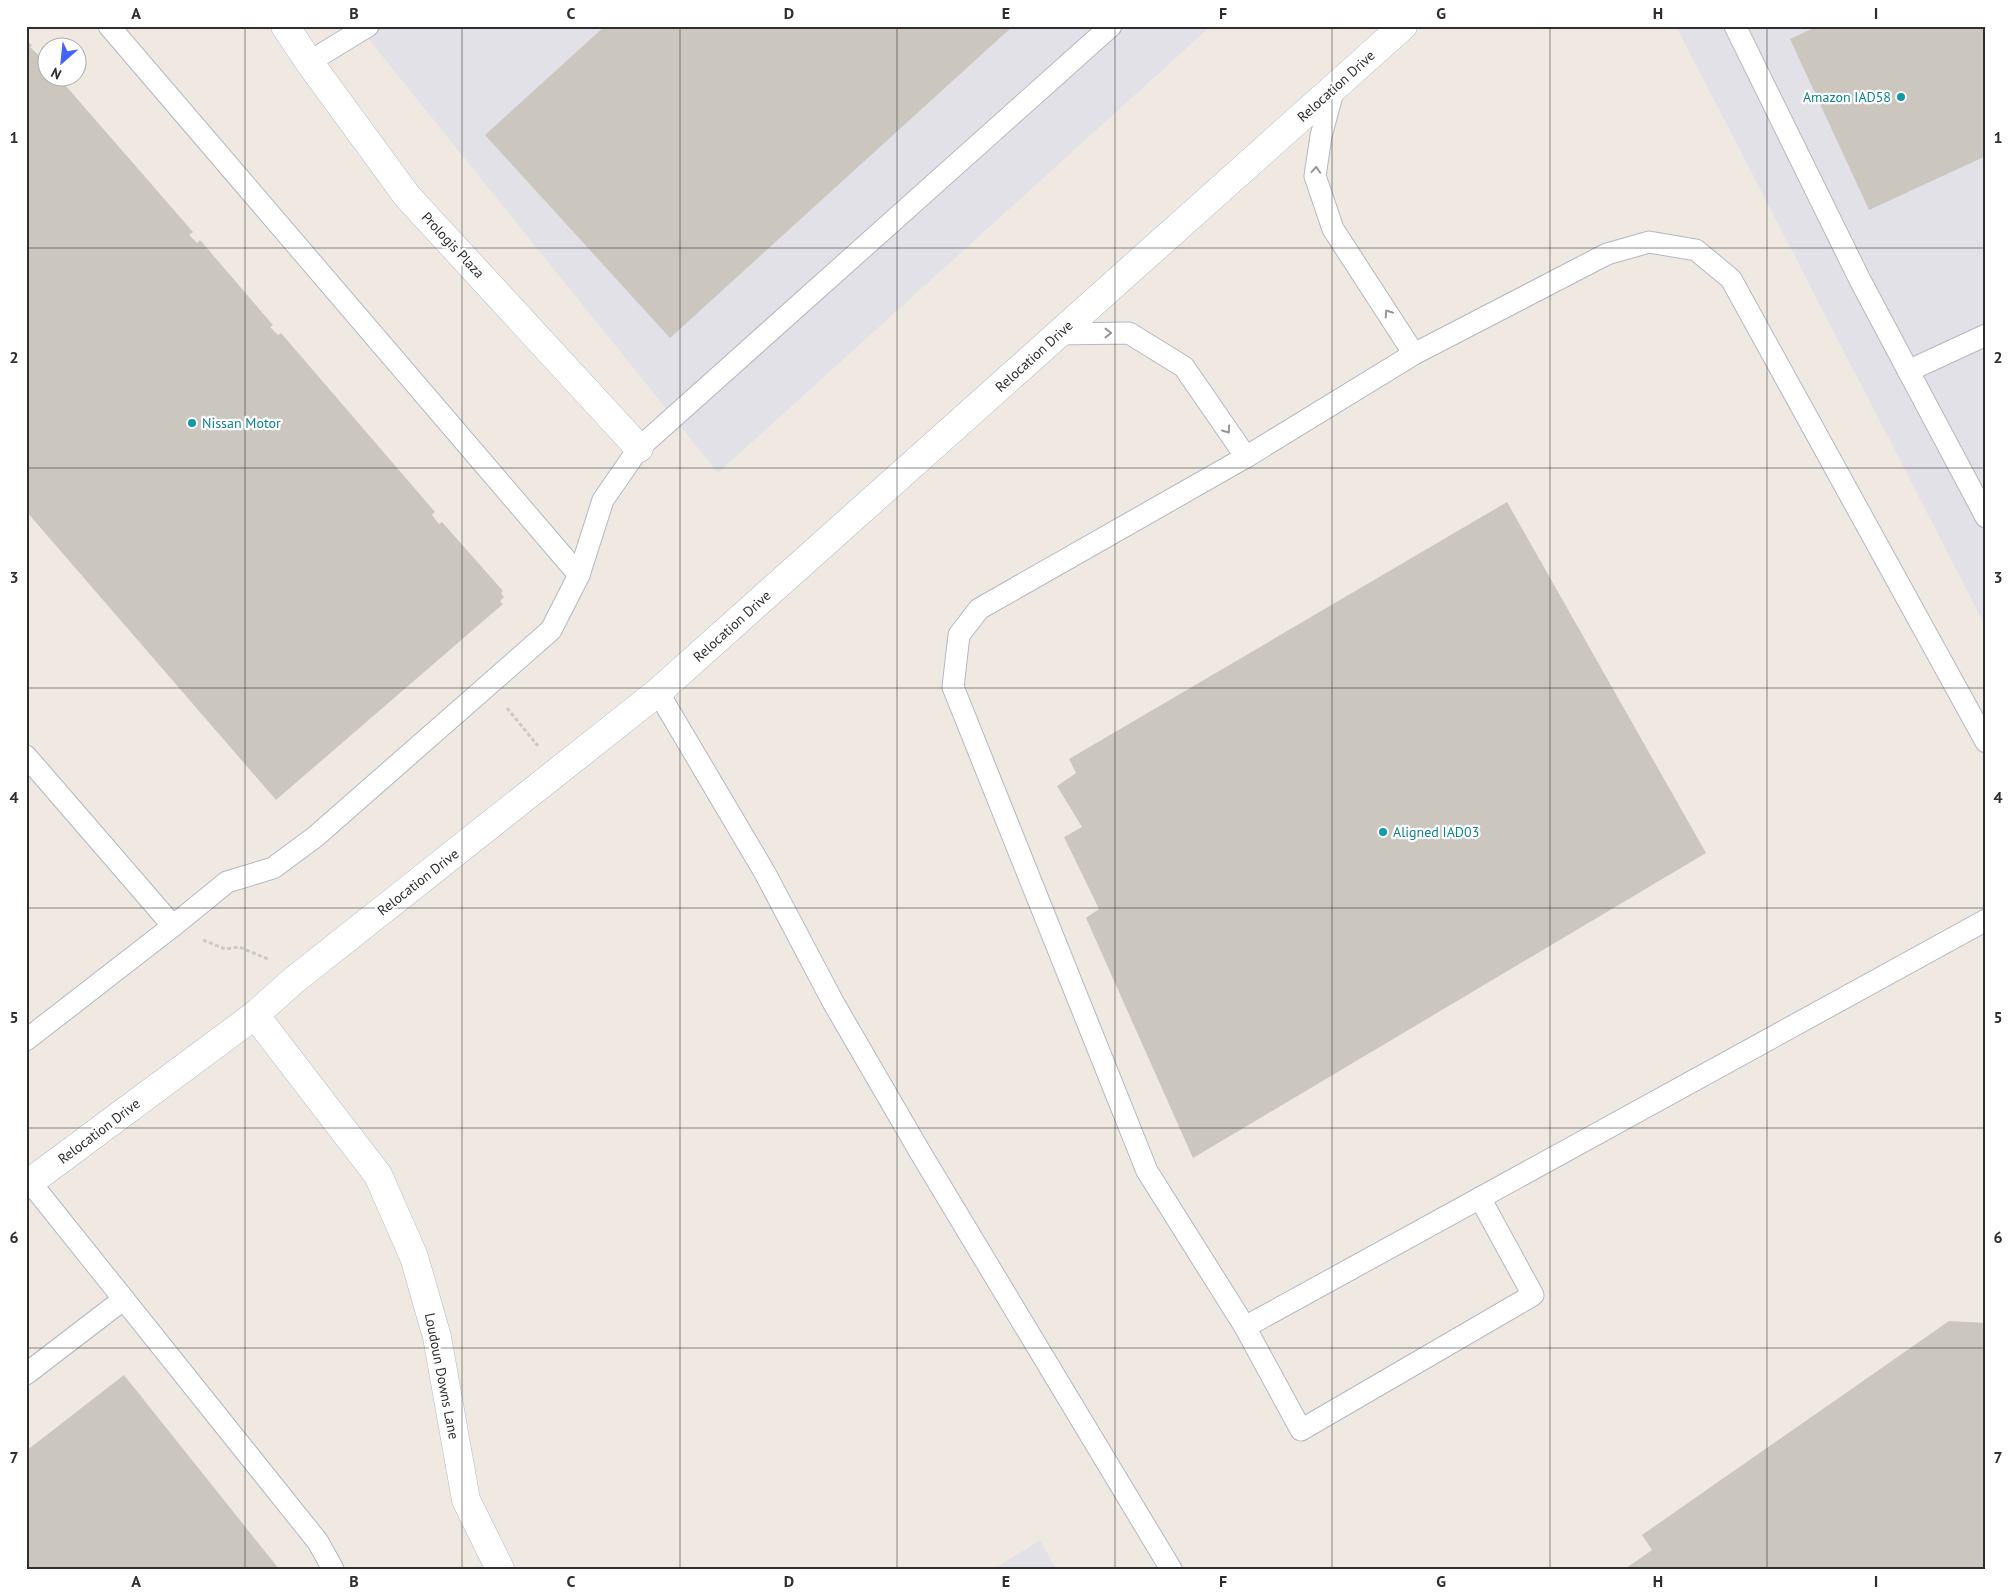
<svg xmlns="http://www.w3.org/2000/svg" width="2012" height="1595" viewBox="0 0 2012 1595" font-family="'PT Sans',sans-serif">
	<style>
		.industrial { fill: #e3e1e8 }
		.building { fill: #cbc7bf }
		.lines { fill: none; stroke-linecap: round; stroke-linejoin: round }
		.lane-casing { stroke: #b4b7c1; stroke-width: 23 }
		.street-casing { stroke: #b4b7c1; stroke-width: 29 }
		.secondary-casing { stroke: #b4b7c1; stroke-width: 29 }
		.path { stroke: #c9c9c9; stroke-width: 3; stroke-dasharray: 4 2.5; stroke-linecap: butt }
		.lane { stroke: #fff; stroke-width: 21 }
		.street { stroke: #fff; stroke-width: 28 }
		.secondary { stroke: #fff; stroke-width: 28 }
		.oneway { stroke: #969696 }
		.grid { fill: none; stroke: #2e2e2e; stroke-width: 1; stroke-opacity: 0.55 }
		.culture-dot { fill: #0f9aa8; stroke: #fff; stroke-width: 2 }
		.labels { text-anchor: middle; stroke-width: 4.5; stroke-linejoin: round; paint-order: stroke }
		.street-label { font-size: 14px; fill: #2e2e2e; stroke: #fff }
		.culture-label { font-size: 14px; fill: #0d838f; stroke: #fff; text-anchor: start }
		.neatline { fill: none; stroke: #2e2e2e; stroke-width: 2 }
		.grid-label { font-size: 16px; text-anchor: middle; font-weight: bold; fill: #2e2e2e }
	</style>
	<rect width="100%" height="100%" fill="#efe9e1"/>
	<g class="industrial">
		<path d="M358 26H1211L718 473Z"/>
		<path d="M1676 26H1986V627Z"/>
		<path d="M1040 1540 1056 1569H994Z"/>
	</g>
	<g class="building">
		<path d="M605 26H1013L670 338 485 135Z"/>
		<path d="M1818 26H1986V156L1869 210 1790 39Z"/>
		<path d="M26 38 32 46 30 47 48 64V78H59L193 232 189 235 197 243 200 240 273 325 270 327 278 335 281 333 435 512 432 515 439 524 442 522 503 591 501 593 504 597 500 601 503 604 276 800 26 511Z"/>
		<path d="M1507 502 1706 853 1193 1158 1086 918 1099 909 1064 837 1082 827 1057 786 1076 773 1069 759Z"/>
		<path d="M1949 1321 1986 1323V1566L1982 1569H1625L1652 1550 1642 1535Z"/>
		<path d="M124 1375 279 1569H26V1451Z"/>
	</g>
	<g class="lines">
		<defs>
			<g id="lane">
				<path d="M109 26 579 575"/>
				<path d="M1735 26 1860 280 1986 517"/>
				<path d="M309 62 368 26"/>
				<path d="M1334 88 1321 136 1315 176 1333 229 1414 354"/>
				<path d="M1059 334 1129 333 1184 367 1246 457"/>
				<path d="M1908 371 1986 335"/>
				<path d="M658 692 765 873 833 1002 920 1152 1171 1569"/>
				<path d="M26 756 173 926"/>
				<path d="M26 1040 173 926 227 882 273 868 315 837 551 630 579 575 603 500 639 448 1111 26"/>
				<path d="M30 1182 318 1542 333 1569"/>
				<path d="M1480 1198 1533 1295 1301 1430 1245 1327 1147 1171 953 687 959 635 979 609 1246 457 1414 354 1607 254 1649 242 1696 250 1731 279 1986 742"/>
				<path d="M1245 1327 1986 920"/>
				<path d="M26 1374 124 1299"/>
			</g>
			<g id="street">
				<path d="M285 26 309 62 407 196 639 448"/>
				<path d="M255 1015 378 1175 414 1257 437 1337 466 1500 500 1569"/>
			</g>
			<path id="secondary" d="M26 1185 255 1015 293 981 658 692 1403 26"/>
		</defs>
		<use href="#lane" class="lane-casing"/>
		<use href="#street" class="street-casing"/>
		<use href="#secondary" class="secondary-casing"/>
		<g class="path">
			<path d="M507 708 538 746"/>
			<path d="M203 940 225 949 239 947 268 959"/>
		</g>
		<use href="#lane" class="lane"/>
		<use href="#street" class="street"/>
		<use href="#secondary" class="secondary"/>
	</g>
	<defs><path id="oneway-chevron" d="M-2-3.5L2.5 0L-2 3.5" fill="none" stroke-width="1.6" stroke-linecap="round" stroke-linejoin="round" transform="scale(1.25)"/></defs>
	<g class="oneway">
		<use href="#oneway-chevron" transform="translate(1316 170) rotate(-86)"/>
		<use href="#oneway-chevron" transform="translate(1388 313) rotate(-123)"/>
		<use href="#oneway-chevron" transform="translate(1108 333)"/>
		<use href="#oneway-chevron" transform="translate(1227 430) rotate(55)"/>
	</g>
	<path class="grid" d="M245 26V1569M462 26V1569M680 26V1569M897 26V1569M1115 26V1569M1332 26V1569M1550 26V1569M1767 26V1569M26 248H1986M26 468H1986M26 688H1986M26 908H1986M26 1128H1986M26 1348H1986"/>
	<g class="culture-dot">
		<circle cx="1901" cy="97" r="5"/>
		<circle cx="192" cy="423" r="5"/>
		<circle cx="1383" cy="832" r="5"/>
	</g>
	<g class="labels">
		<g class="street-label">
			<text transform="translate(1336 86) rotate(-42)" y="5">Relocation Drive</text>
			<text transform="translate(453 245) rotate(47)" y="5">Prologis Plaza</text>
			<text transform="translate(1034 356) rotate(-42)" y="5">Relocation Drive</text>
			<text transform="translate(732 626) rotate(-42)" y="5">Relocation Drive</text>
			<text transform="translate(418 882) rotate(-38)" y="5">Relocation Drive</text>
			<text transform="translate(99 1131) rotate(-37)" y="5">Relocation Drive</text>
			<text transform="translate(442 1376) rotate(79)" y="5">Loudoun Downs Lane</text>
		</g>
		<g class="culture-label">
			<text x="1891" y="102" text-anchor="end">Amazon IAD58</text>
			<text x="202" y="428">Nissan Motor</text>
			<text x="1393" y="837">Aligned IAD03</text>
		</g>
	</g>
	<rect width="2012" height="1595" fill="none" stroke="#ffffff" stroke-width="55"/>
	<g transform="translate(62 62) rotate(207)"><circle r="24" fill="#ffffff" stroke="#ababab"/>
	<path d="M0-4L9 19L0 12L-9 19Z" fill="#4264fb"/>
	<text y="-8" font-size="14" font-weight="bold" text-anchor="middle" fill="#2e2e2e">N</text>
	</g>
	<rect x="28" y="28" width="1956" height="1540" class="neatline"/>
	<g class="grid-label">
		<text x="136" y="19">A</text>
		<text x="354" y="19">B</text>
		<text x="571" y="19">C</text>
		<text x="789" y="19">D</text>
		<text x="1006" y="19">E</text>
		<text x="1223" y="19">F</text>
		<text x="1441" y="19">G</text>
		<text x="1658" y="19">H</text>
		<text x="1876" y="19">I</text>
		<text x="14" y="143">1</text>
		<text x="1998" y="143">1</text>
		<text x="14" y="363">2</text>
		<text x="1998" y="363">2</text>
		<text x="14" y="583">3</text>
		<text x="1998" y="583">3</text>
		<text x="14" y="803">4</text>
		<text x="1998" y="803">4</text>
		<text x="14" y="1023">5</text>
		<text x="1998" y="1023">5</text>
		<text x="14" y="1243">6</text>
		<text x="1998" y="1243">6</text>
		<text x="14" y="1463">7</text>
		<text x="1998" y="1463">7</text>
		<text x="136" y="1587">A</text>
		<text x="354" y="1587">B</text>
		<text x="571" y="1587">C</text>
		<text x="789" y="1587">D</text>
		<text x="1006" y="1587">E</text>
		<text x="1223" y="1587">F</text>
		<text x="1441" y="1587">G</text>
		<text x="1658" y="1587">H</text>
		<text x="1876" y="1587">I</text>
	</g>
</svg>
